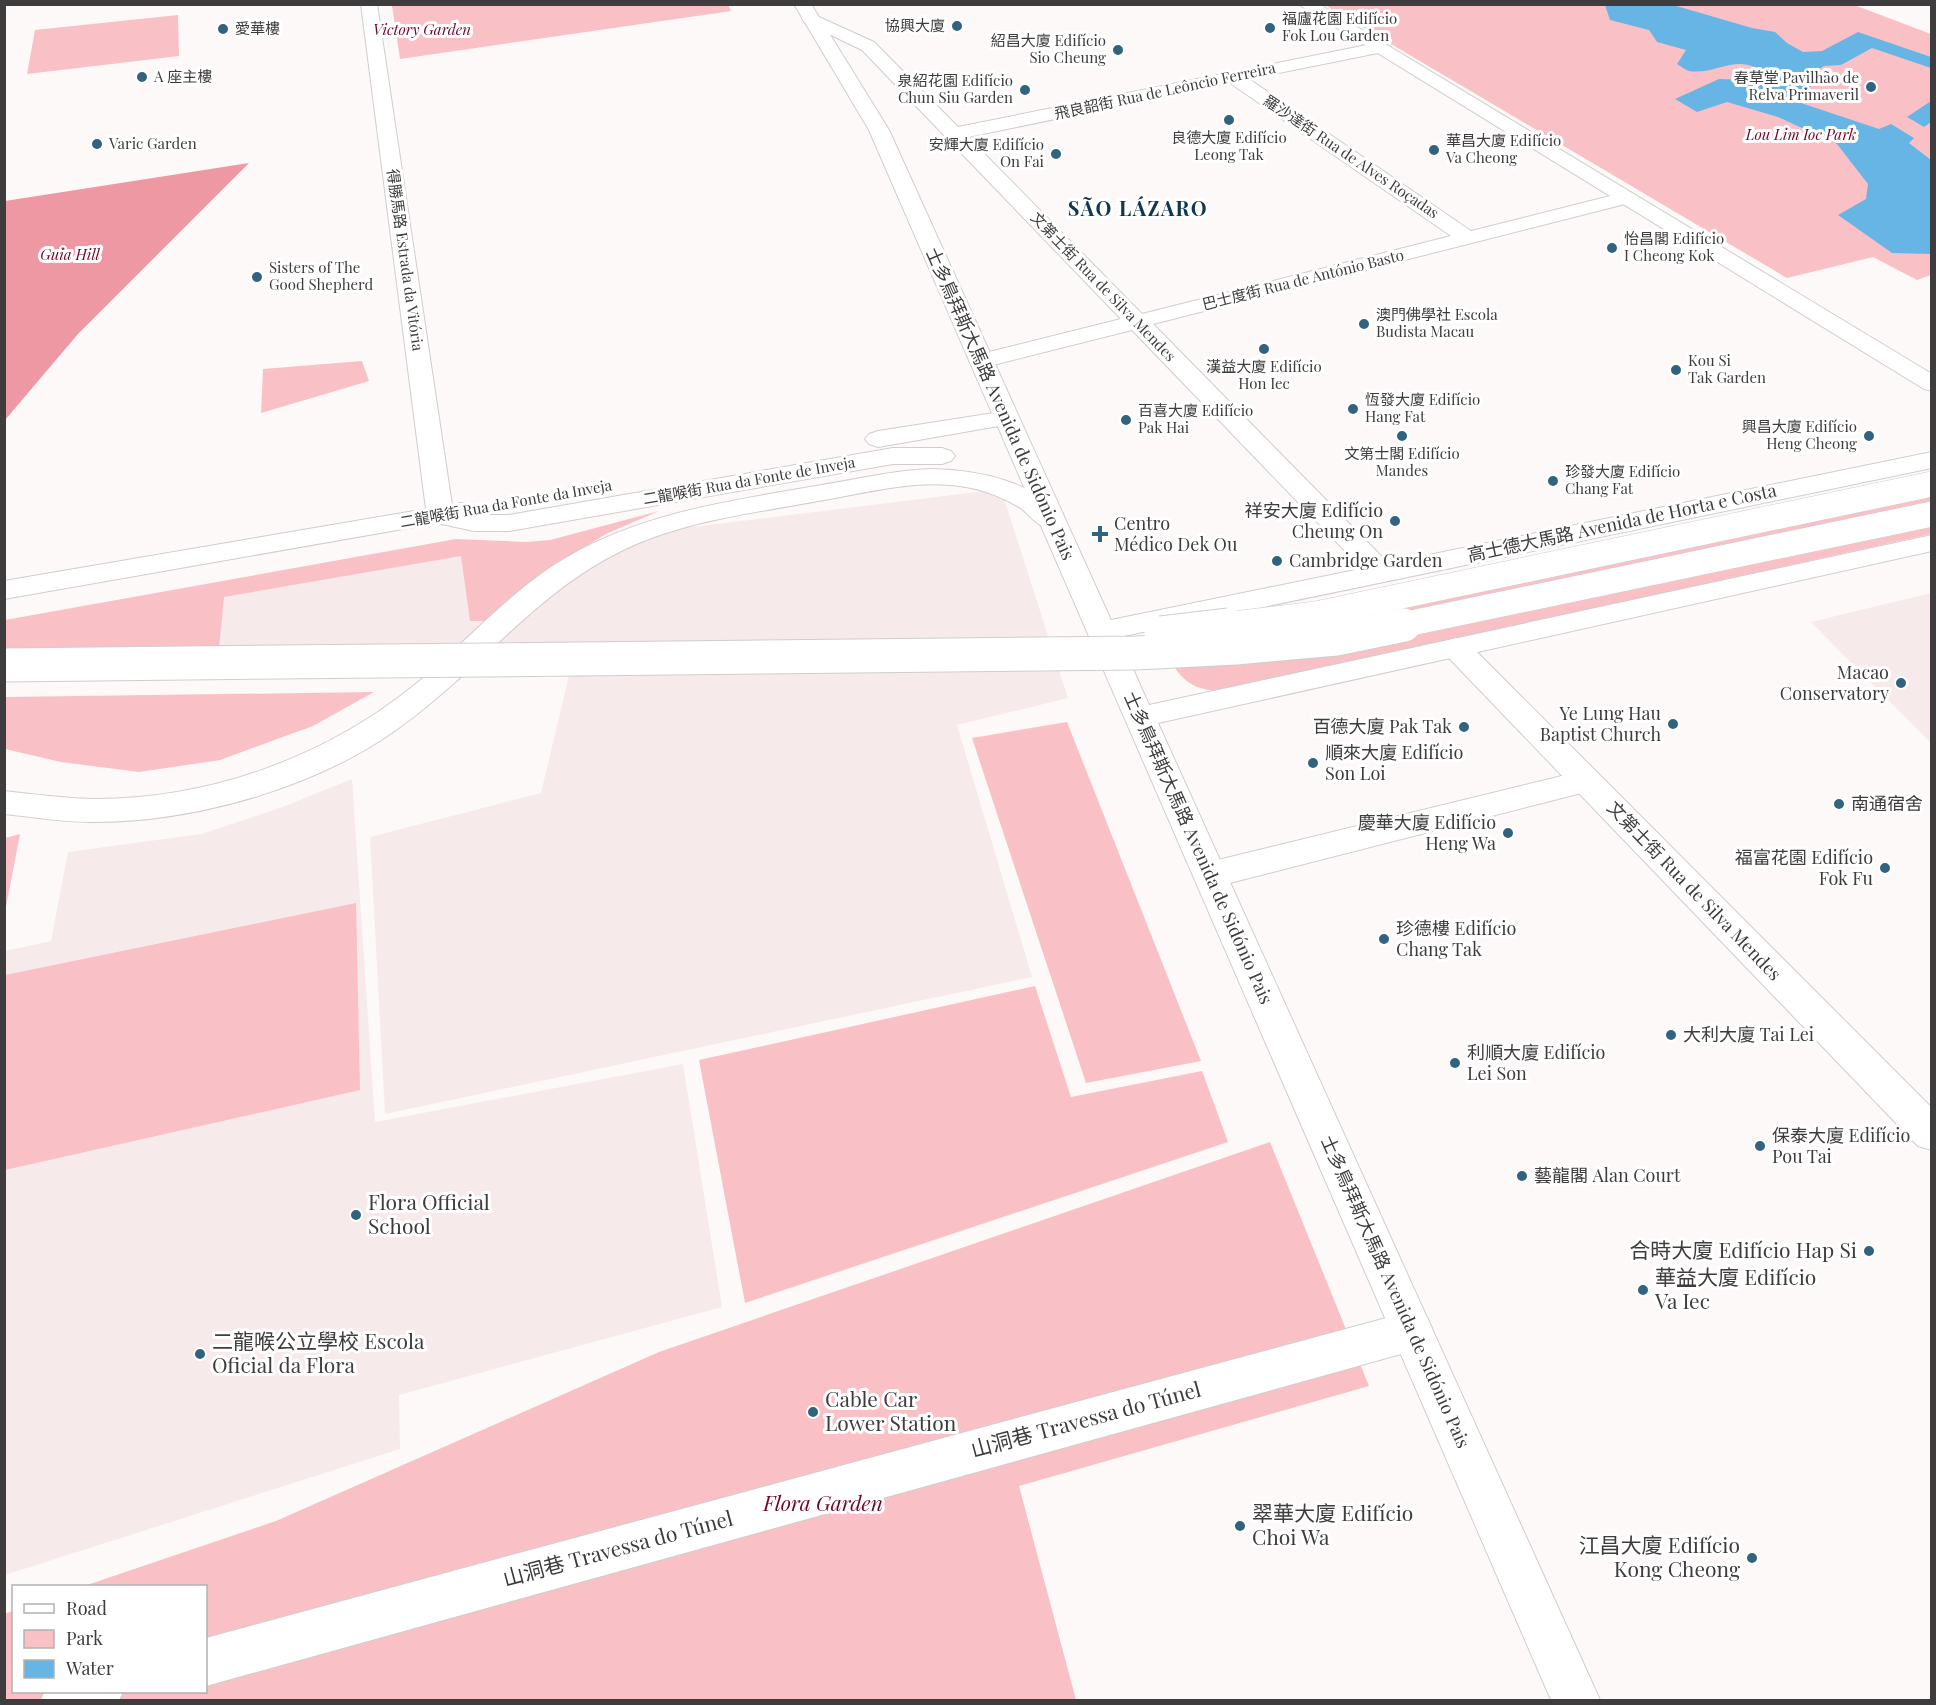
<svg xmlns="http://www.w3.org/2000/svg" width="1936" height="1705" viewBox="0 0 1936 1705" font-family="'Playfair Display','Noto Sans SC',serif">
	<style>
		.built { fill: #f7eaeb }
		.green { fill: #f9c1c6 }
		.forest { fill: #ee98a3 }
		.water { fill: #67b5e4 }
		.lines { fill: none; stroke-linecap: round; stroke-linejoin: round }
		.service-casing { stroke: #d1cdcd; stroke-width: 2 }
		.minor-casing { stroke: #d1cdcd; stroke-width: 2 }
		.secondary-casing { stroke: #d1cdcd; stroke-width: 2 }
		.service { fill: #fff; fill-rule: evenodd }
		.minor { fill: #fff; fill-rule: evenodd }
		.secondary { fill: #fff; fill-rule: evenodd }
		.primary-bridge-far1-casing { stroke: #d1cdcd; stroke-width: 26; stroke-linecap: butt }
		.primary-bridge-casing { stroke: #d1cdcd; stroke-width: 35; stroke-linecap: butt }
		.primary-bridge-far1 { stroke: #fff; stroke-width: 25 }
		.primary-bridge { stroke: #fff; stroke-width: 33 }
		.poi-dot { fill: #316381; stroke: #fff; stroke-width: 2 }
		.labels { text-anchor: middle; stroke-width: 6; stroke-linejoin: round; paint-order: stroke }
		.far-poi-label { font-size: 15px; fill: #3e3c3c; stroke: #fff; text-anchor: start }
		.far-park-label { font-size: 15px; font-style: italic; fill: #6f0828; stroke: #fff }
		.far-street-label { font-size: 15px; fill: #3e3c3c; stroke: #fff }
		.street-label { font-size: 18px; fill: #3e3c3c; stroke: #fff }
		.poi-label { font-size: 18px; fill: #3e3c3c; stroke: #fff; text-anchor: start }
		.far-district-label { font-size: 20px; font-weight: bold; letter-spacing: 1.5px; fill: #0f384f; stroke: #fff }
		.near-poi-label { font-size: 21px; fill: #3e3c3c; stroke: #fff; text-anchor: start }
		.near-street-label { font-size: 21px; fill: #3e3c3c; stroke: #fff }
		.near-park-label { font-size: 21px; font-style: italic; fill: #6f0828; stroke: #fff }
	</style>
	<rect width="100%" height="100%" fill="#fdf9f9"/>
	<g class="built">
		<path d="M1001 489 1068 698 957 725 1032 977 385 1114 370 837 541 793 575 650 203 653 215 586Z"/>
		<path d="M1931 593H1932L1931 743 1811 622Z"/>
		<path d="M352 779 375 1122 683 1064 722 1307 399 1395 400 1449 5 1575V951L51 941 68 852 201 834 280 808Z"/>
	</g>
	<g class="green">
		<path d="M399 5 728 4 731 11 400 59 392 6Z"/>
		<path d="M1325 5H1854L1931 34V275L1917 280 1873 257 1787 278Z"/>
		<path d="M178 15 179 56 27 74 35 30Z"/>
		<path d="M362 361 369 381 261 413 263 369Z"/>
		<path d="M1931 484V534L1226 690C1201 693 1180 683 1171 659Z"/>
		<path d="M659 511 606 534 564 559 495 621H470L461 556 224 597 219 649 5 650V620L456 539 526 542 550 540Z"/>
		<path d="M374 692 313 726 220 760 139 772 61 762 5 749V697Z"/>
		<path d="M1067 722 1201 1061 1086 1083 972 738Z"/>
		<path d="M20 834 5 912V838Z"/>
		<path d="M356 903 360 1090 5 1170V975Z"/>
		<path d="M1035 986 1071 1097 1202 1071 1228 1142 745 1303 699 1060Z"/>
		<path d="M1270 1142 1369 1386 1019 1486 1076 1700H5L4 1614 13 1611 14 1692H206V1586H84L276 1521 659 1352Z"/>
	</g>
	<path class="forest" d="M249 163 78 334 5 420V201Z"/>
	<g class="water">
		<path d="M1605 5H1673L1752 28 1775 32 1787 43 1803 52 1822 51 1858 32 1931 57V68L1872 48 1841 65 1824 66 1810 75 1814 84 1792 100 1879 129 1891 124 1914 138 1909 143 1931 160V254L1892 253 1838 215 1866 199 1868 184 1837 144 1778 117 1727 102 1697 112 1675 99 1719 79 1749 80 1755 67C1731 57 1713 75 1689 71 1686 70 1680 66 1677 64L1686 50 1657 42 1649 30 1610 20Z"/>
		<path d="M1931 101V122L1924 127 1907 117Z"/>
	</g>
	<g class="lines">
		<defs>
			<g id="service">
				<path d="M1586 770 1597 773 1602 781 1597 789 1210 888 1198 884 1193 875 1198 866 1210 862Z"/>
				<path d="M1412 1311 1427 1317 1433 1331 1427 1345 1412 1351 206 1686V1638Z"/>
				<path d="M44 1692H123L119 1700H41Z"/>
			</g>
			<g id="minor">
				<path d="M361 4H377L452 505 461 503 470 505 474 511 472 515H509L893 448H942L951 451 955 456 951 461 942 464H893L509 531H474L437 523 4 599V581L426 509Z"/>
				<path d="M810 13 874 42 958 127 1377 43 1383 44 1386 48 1383 52 1249 79 1471 231 1626 192 1633 194 1636 198 1633 202 1153 324 1392 567 1396 573 1392 579 1382 582 1372 579 1132 330 981 368 973 366 969 361 973 356 1121 319 862 50 804 22 802 18 804 14ZM1230 83 1451 236 1142 314 968 137Z"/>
				<path d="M1007 411 1016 413 1019 418 1016 423 878 447 869 444 865 439 869 434 878 431Z"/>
				<path d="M932 469C977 470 1038 481 1065 521L1061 527C1055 528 1050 530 1044 527 1036 524 1029 515 1022 509 1000 495 976 487 951 485 906 481 862 494 818 501 771 510 722 516 676 530 578 558 526 619 453 684 427 707 400 729 370 747 291 794 183 823 91 822 62 822 34 817 4 814V791C33 794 61 798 91 799 206 800 322 759 412 687 463 646 507 593 564 559 640 513 730 501 816 486 855 480 893 470 932 469Z"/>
				<path d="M1456 638 1466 641 1932 1108V1150L1918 1146 1446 655 1441 648 1446 641Z"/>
			</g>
			<g id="secondary">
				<path d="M794 4H811L889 130 1111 620 1932 452V468L1119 637 1149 705 1932 535V551L1158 723 1600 1700H1551L869 130Z"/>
				<path d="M1298 4H1319L1932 374V391L1924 389Z"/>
			</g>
		</defs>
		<use href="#service" class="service-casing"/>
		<use href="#minor" class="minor-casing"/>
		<use href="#secondary" class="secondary-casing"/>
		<use href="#service" class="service"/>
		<use href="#minor" class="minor"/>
		<use href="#secondary" class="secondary"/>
		<defs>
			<g id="primary-bridge-far1">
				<path d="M1217 626 1316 614 1932 484"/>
				<path d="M1397 626 1932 514"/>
			</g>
			<g id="primary-bridge">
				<path d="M1161 633 1229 625"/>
				<path d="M4 665 1136 653 1236 648 1336 639 1404 625"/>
			</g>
		</defs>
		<use href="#primary-bridge-far1" class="primary-bridge-far1-casing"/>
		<use href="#primary-bridge" class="primary-bridge-casing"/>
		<use href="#primary-bridge-far1" class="primary-bridge-far1"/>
		<use href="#primary-bridge" class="primary-bridge"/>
	</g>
	<g class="poi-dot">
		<circle cx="957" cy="26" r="6"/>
		<circle cx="1270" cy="28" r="6"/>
		<circle cx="223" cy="29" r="6"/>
		<circle cx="1118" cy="50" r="6"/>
		<circle cx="142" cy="77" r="6"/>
		<circle cx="1871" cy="87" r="6"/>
		<circle cx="1025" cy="90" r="6"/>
		<circle cx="1229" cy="120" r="6"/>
		<circle cx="97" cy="144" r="6"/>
		<circle cx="1434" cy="150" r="6"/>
		<circle cx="1056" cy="154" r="6"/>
		<circle cx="1612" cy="248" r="6"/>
		<circle cx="257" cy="277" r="6"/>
		<circle cx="1364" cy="324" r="6"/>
		<circle cx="1264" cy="349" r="6"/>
		<circle cx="1676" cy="370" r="6"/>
		<circle cx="1353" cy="409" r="6"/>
		<circle cx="1126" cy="420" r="6"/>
		<circle cx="1402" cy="436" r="6"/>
		<circle cx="1869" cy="436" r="6"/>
		<circle cx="1553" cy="481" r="6"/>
		<circle cx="1395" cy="521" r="6"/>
		<path d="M1097 525h6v6h6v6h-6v6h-6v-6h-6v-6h6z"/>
		<circle cx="1277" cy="561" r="6"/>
		<circle cx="1901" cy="683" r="6"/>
		<circle cx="1673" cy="724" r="6"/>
		<circle cx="1464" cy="727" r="6"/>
		<circle cx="1313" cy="763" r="6"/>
		<circle cx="1839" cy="804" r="6"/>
		<circle cx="1508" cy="833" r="6"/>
		<circle cx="1885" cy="868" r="6"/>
		<circle cx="1384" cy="939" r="6"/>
		<circle cx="1671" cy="1035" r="6"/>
		<circle cx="1455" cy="1063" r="6"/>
		<circle cx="1760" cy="1146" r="6"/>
		<circle cx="1522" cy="1176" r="6"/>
		<circle cx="356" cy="1215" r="6"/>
		<circle cx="1869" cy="1251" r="6"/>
		<circle cx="1643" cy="1290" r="6"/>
		<circle cx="200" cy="1354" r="6"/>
		<circle cx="813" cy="1412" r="6"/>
		<circle cx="1240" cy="1526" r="6"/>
		<circle cx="1752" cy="1558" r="6"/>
	</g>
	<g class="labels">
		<g class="far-poi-label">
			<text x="1282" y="24">福廬花園 Edifício<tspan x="1282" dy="17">Fok Lou Garden</tspan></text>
			<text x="945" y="31" text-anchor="end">協興大廈</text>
			<text x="235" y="34">愛華樓</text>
			<text x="1106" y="46" text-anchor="end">紹昌大廈 Edifício<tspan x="1106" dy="17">Sio Cheung</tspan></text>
			<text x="154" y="82">A 座主樓</text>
			<text x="1859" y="83" text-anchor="end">春草堂 Pavilhão de<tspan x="1859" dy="17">Relva Primaveril</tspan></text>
			<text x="1013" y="86" text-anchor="end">泉紹花園 Edifício<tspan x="1013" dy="17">Chun Siu Garden</tspan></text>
			<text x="1229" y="143" text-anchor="middle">良德大廈 Edifício<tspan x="1229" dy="17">Leong Tak</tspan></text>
			<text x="1446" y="146">華昌大廈 Edifício<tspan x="1446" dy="17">Va Cheong</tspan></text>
			<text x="109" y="149">Varic Garden</text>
			<text x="1044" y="150" text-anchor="end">安輝大廈 Edifício<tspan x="1044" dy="17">On Fai</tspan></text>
			<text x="1624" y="244">怡昌閣 Edifício<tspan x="1624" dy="17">I Cheong Kok</tspan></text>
			<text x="269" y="273">Sisters of The<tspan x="269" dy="17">Good Shepherd</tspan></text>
			<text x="1376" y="320">澳門佛學社 Escola<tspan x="1376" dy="17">Budista Macau</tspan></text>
			<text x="1688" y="366">Kou Si<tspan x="1688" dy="17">Tak Garden</tspan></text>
			<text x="1264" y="372" text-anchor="middle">漢益大廈 Edifício<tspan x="1264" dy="17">Hon Iec</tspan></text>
			<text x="1365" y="405">恆發大廈 Edifício<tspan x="1365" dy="17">Hang Fat</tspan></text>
			<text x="1138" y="416">百喜大廈 Edifício<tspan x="1138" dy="17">Pak Hai</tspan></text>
			<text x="1857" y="432" text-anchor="end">興昌大廈 Edifício<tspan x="1857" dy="17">Heng Cheong</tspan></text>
			<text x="1402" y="459" text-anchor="middle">文第士閣 Edifício<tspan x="1402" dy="17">Mandes</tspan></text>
			<text x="1565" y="477">珍發大廈 Edifício<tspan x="1565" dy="17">Chang Fat</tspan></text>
		</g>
		<g class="far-park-label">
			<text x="422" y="35">Victory Garden</text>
			<text x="1801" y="140">Lou Lim Ioc Park</text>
			<text x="70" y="260">Guia Hill</text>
		</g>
		<g class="far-street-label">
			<text transform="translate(1165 91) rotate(-12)" y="5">飛良韶街 Rua de Leôncio Ferreira</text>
			<text transform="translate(1351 157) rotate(34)" y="5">羅沙達街 Rua de Alves Roçadas</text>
			<text transform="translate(405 260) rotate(82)" y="5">得勝馬路 Estrada da Vitória</text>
			<text transform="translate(1303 280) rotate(-14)" y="5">巴士度街 Rua de António Basto</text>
			<text transform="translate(1103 287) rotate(46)" y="5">文第士街 Rua de Silva Mendes</text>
			<text transform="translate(749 481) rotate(-10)" y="5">二龍喉街 Rua da Fonte de Inveja</text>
			<text transform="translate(506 504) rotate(-10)" y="5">二龍喉街 Rua da Fonte da Inveja</text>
		</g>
		<g class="street-label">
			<text transform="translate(1000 404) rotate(66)" y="6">士多鳥拜斯大馬路 Avenida de Sidónio Pais</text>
			<text transform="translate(1622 523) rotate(-12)" y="6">高士德大馬路 Avenida de Horta e Costa</text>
			<text transform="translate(1198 848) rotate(66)" y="6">士多鳥拜斯大馬路 Avenida de Sidónio Pais</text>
			<text transform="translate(1694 891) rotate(46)" y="6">文第士街 Rua de Silva Mendes</text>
			<text transform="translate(1395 1292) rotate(66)" y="6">士多鳥拜斯大馬路 Avenida de Sidónio Pais</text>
		</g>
		<g class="poi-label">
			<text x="1383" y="517" text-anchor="end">祥安大廈 Edifício<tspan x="1383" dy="21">Cheung On</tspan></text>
			<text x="1114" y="530">Centro<tspan x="1114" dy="21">Médico Dek Ou</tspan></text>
			<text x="1289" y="567">Cambridge Garden</text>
			<text x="1889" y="679" text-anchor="end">Macao<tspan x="1889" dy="21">Conservatory</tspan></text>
			<text x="1661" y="720" text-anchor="end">Ye Lung Hau<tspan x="1661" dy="21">Baptist Church</tspan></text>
			<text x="1452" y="733" text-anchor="end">百德大廈 Pak Tak</text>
			<text x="1325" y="759">順來大廈 Edifício<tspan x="1325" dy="21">Son Loi</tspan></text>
			<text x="1851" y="810">南通宿舍</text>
			<text x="1496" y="829" text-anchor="end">慶華大廈 Edifício<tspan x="1496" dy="21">Heng Wa</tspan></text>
			<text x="1873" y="864" text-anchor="end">福富花園 Edifício<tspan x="1873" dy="21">Fok Fu</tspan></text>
			<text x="1396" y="935">珍德樓 Edifício<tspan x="1396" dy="21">Chang Tak</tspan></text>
			<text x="1683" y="1041">大利大廈 Tai Lei</text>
			<text x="1467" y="1059">利順大廈 Edifício<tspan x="1467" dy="21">Lei Son</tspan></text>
			<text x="1772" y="1142">保泰大廈 Edifício<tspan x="1772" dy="21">Pou Tai</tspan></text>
			<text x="1534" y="1182">藝龍閣 Alan Court</text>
		</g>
		<g class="far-district-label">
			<text x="1138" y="216">SÃO LÁZARO</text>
		</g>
		<g class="near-poi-label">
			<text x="368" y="1210">Flora Official<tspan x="368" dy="24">School</tspan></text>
			<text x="1857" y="1258" text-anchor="end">合時大廈 Edifício Hap Si</text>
			<text x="1655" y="1285">華益大廈 Edifício<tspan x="1655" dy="24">Va Iec</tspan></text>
			<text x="212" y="1349">二龍喉公立學校 Escola<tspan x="212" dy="24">Oficial da Flora</tspan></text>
			<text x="825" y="1407">Cable Car<tspan x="825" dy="24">Lower Station</tspan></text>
			<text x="1252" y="1521">翠華大廈 Edifício<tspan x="1252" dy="24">Choi Wa</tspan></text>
			<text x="1740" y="1553" text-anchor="end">江昌大廈 Edifício<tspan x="1740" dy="24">Kong Cheong</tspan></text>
		</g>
		<g class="near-street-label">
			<text transform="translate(1086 1420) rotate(-15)" y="7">山洞巷 Travessa do Túnel</text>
			<text transform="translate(618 1549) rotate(-15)" y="7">山洞巷 Travessa do Túnel</text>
		</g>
		<g class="near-park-label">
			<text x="823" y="1511">Flora Garden</text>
		</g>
	</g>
	<rect width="1936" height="1705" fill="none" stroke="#3e3c3c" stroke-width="12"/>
	<rect x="12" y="1585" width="195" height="108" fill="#ffffff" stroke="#b2b1b1" stroke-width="1.5"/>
	<rect x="24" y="1604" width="30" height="9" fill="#ffffff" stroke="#b2b1b1" stroke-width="1.5"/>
	<text x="66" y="1615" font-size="18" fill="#3e3c3c">Road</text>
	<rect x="24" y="1630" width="30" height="18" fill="#f9c1c6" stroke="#b2b1b1" stroke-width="1.5"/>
	<text x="66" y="1645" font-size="18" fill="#3e3c3c">Park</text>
	<rect x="24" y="1660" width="30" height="18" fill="#67b5e4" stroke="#b2b1b1" stroke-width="1.5"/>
	<text x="66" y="1675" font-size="18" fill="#3e3c3c">Water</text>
</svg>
